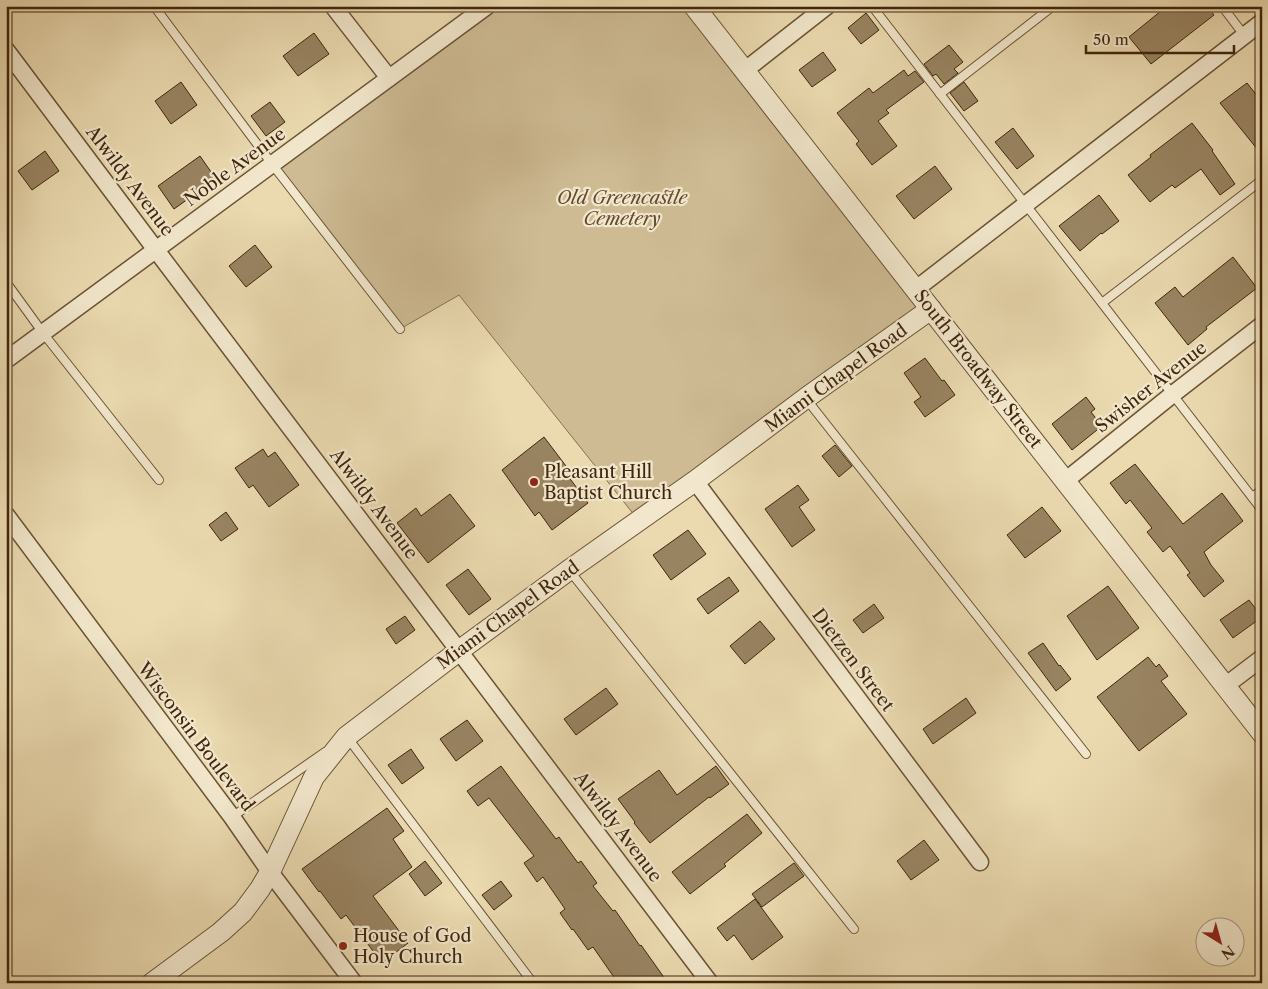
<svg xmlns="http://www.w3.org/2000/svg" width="1268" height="989" viewBox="0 0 1268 989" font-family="'Libre Caslon Text',serif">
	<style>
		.green { fill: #cebb94; stroke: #877051 }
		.building { fill: #998462; stroke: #40260e }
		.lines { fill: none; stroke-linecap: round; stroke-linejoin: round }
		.service-casing { stroke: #6b5336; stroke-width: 10 }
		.minor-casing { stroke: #6b5336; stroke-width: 19 }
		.tertiary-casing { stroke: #6b5336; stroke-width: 22 }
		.service { stroke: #f2e7cc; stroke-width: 8 }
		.minor { stroke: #f2e7cc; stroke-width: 16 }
		.tertiary { stroke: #f2e7cc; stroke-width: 20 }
		.poi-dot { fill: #8f2418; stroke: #f2e7cc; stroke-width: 2 }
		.labels { text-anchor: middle; stroke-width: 4.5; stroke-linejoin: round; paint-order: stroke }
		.street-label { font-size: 18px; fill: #40260e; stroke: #f2e7cc }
		.park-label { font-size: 18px; font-style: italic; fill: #644b30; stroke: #f2e7cc }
		.poi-label { font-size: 18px; fill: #40260e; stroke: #f2e7cc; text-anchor: start }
	</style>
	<rect width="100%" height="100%" fill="#ebdab0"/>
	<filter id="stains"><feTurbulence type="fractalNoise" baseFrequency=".004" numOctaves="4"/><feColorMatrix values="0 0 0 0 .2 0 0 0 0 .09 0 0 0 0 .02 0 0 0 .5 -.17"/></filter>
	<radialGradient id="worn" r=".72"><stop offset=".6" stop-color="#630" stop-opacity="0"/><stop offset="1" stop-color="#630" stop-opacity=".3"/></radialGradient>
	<path class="green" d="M487 6H694L931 309 639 521 459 295 400 329 272 164Z"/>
	<g class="building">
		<path d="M1167 6H1207L1214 15 1151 64 1129 37Z"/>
		<path d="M866 13 879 30 861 44 848 28Z"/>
		<path d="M314 33 329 54 298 76 283 56Z"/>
		<path d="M949 45 963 62 954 69 958 73 944 84 936 74 933 76 924 64Z"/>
		<path d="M823 52 836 70 812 87 799 70Z"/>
		<path d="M904 70 908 76 915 71 924 82 886 110 889 113 878 121 897 146 872 165 856 144 859 141 837 113 869 88 873 93Z"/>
		<path d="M181 82 197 105 171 124 155 101Z"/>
		<path d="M964 82 978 101 964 111 950 93Z"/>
		<path d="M1247 83 1262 102V155L1220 103Z"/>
		<path d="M270 102 285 122 266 136 251 116Z"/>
		<path d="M1192 123 1213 150 1212 151 1235 184 1220 195 1201 169 1175 188 1172 185 1150 202 1128 175 1151 157 1150 155Z"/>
		<path d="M1013 128 1034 156 1017 169 995 142Z"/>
		<path d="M45 151 59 171 32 190 18 171Z"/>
		<path d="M200 156 216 179 174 209 158 186Z"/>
		<path d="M935 166 952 189 914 219 896 196Z"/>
		<path d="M1099 195 1119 221 1102 234 1101 233 1080 251 1059 226Z"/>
		<path d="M255 245 272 267 246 287 229 266Z"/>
		<path d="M1233 257 1257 288 1206 327 1207 329 1188 345 1155 303 1175 287 1183 297Z"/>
		<path d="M925 358 942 381 944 380 955 395 925 417 914 402 921 397 904 373Z"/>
		<path d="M1086 397 1095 409 1091 412 1102 426 1072 450 1052 424Z"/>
		<path d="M544 437 569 470 565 472 588 503 552 530 539 512 535 516 502 470Z"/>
		<path d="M835 445 852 466 839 477 822 456Z"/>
		<path d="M263 449 268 457 275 452 299 485 269 507 253 485 249 488 235 468Z"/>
		<path d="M1135 464 1183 524 1222 493 1243 521 1204 552 1211 565 1224 581 1204 597 1187 575 1190 573 1170 546 1163 552 1147 532 1152 528 1130 500 1126 504 1110 483Z"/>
		<path d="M798 485 809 500 799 507 815 530 792 547 765 509Z"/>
		<path d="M450 494 475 526 428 563 397 523 416 508 421 516Z"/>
		<path d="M1042 507 1061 531 1025 558 1007 535Z"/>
		<path d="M226 512 238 529 221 541 209 525Z"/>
		<path d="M688 530 706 554 671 580 653 555Z"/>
		<path d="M468 569 491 599 469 615 446 585Z"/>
		<path d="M729 577 739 591 708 614 697 599Z"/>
		<path d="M1108 586 1139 628 1097 660 1067 616Z"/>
		<path d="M1249 600 1262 617 1233 638 1220 620Z"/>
		<path d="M874 604 884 618 863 633 853 620Z"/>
		<path d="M405 616 415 630 396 644 386 629Z"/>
		<path d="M760 621 775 639 745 664 730 646Z"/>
		<path d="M1043 643 1059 666 1060 665 1071 679 1056 691 1028 653Z"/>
		<path d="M1148 657 1156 667 1159 664 1168 676 1161 681 1187 714 1139 751 1097 697Z"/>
		<path d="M606 688 618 704 576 735 564 719Z"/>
		<path d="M966 698 976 713 933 744 923 729Z"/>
		<path d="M467 720 483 741 456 761 440 739Z"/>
		<path d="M411 749 424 768 402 784 388 765Z"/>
		<path d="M501 766 512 781 556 839 559 837 578 863 581 861 597 883 593 886 613 911 615 910 640 946 641 945 668 983H618L593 947 588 950 573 929 572 930 560 913 565 909 543 877 537 882 524 863 534 856 489 798 478 806 467 791Z"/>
		<path d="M716 766 729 784 710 798 709 797 650 843 634 823 635 822 618 799 659 770 677 795Z"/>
		<path d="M387 808 404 831 393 839 412 867 373 896 408 943 382 963 346 915 341 919 320 891 319 892 302 869Z"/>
		<path d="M747 814 762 833 724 864 726 866 690 894 672 872Z"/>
		<path d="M924 840 939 860 911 880 897 861Z"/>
		<path d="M425 861 442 883 425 896 409 874Z"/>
		<path d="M794 863 804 876 762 907 752 894Z"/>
		<path d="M501 881 512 896 494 910 482 895Z"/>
		<path d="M755 899 783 937 752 960 734 935 727 941 717 928Z"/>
	</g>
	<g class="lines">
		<defs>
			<g id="service">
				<path d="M154 6 272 164 400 329"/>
				<path d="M872 6 1262 510"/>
				<path d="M1222 6 1244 35"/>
				<path d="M940 94 1053 6"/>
				<path d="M6 282 43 333 159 480"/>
				<path d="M1102 303 1262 180"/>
				<path d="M807 400 1086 754"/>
				<path d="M1252 497 1262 490"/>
				<path d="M569 570 854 929"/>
				<path d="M347 737 533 983"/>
				<path d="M232 817 325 752"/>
			</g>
			<g id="minor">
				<path d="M333 6 389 78"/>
				<path d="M6 50 156 250 710 983"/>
				<path d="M744 71 827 6"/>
				<path d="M916 289 1262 22"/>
				<path d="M6 360 487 6"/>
				<path d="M695 481 980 862"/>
				<path d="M1065 481 1173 394 1262 325"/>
				<path d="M6 515 232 817 270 872 354 983"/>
				<path d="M1225 686 1262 658"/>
			</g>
			<g id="tertiary">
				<path d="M694 6 1262 733"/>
				<path d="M152 983 221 932 243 912 260 889 270 872 314 777 346 737 460 650 569 570 695 481 806 398 931 309"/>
			</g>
		</defs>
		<use href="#service" class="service-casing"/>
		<use href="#minor" class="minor-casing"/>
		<use href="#tertiary" class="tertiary-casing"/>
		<use href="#service" class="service"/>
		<use href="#minor" class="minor"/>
		<use href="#tertiary" class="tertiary"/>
	</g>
	<g class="poi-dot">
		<circle cx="534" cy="482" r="5"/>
		<circle cx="343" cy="946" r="5"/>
	</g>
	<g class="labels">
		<g class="street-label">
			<text transform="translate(235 167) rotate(-36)" y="6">Noble Avenue</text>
			<text transform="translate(130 181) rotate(53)" y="6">Alwildy Avenue</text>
			<text transform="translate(978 369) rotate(52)" y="6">South Broadway Street</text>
			<text transform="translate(836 378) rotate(-36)" y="6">Miami Chapel Road</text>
			<text transform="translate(1151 387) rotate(-38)" y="6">Swisher Avenue</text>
			<text transform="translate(374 504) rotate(53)" y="6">Alwildy Avenue</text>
			<text transform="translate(508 615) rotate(-36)" y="6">Miami Chapel Road</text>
			<text transform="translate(853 660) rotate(53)" y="6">Dietzen Street</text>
			<text transform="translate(196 737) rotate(53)" y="6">Wisconsin Boulevard</text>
			<text transform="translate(618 827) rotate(53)" y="6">Alwildy Avenue</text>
		</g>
		<g class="park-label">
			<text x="622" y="204">Old Greencastle<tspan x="622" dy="21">Cemetery</tspan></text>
		</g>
		<g class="poi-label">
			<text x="544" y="478">Pleasant Hill<tspan x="544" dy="21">Baptist Church</tspan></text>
			<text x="353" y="942">House of God<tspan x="353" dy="21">Holy Church</tspan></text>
		</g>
	</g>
	<rect width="1268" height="989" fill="none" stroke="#ebdab0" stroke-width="25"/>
	<rect x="8" y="8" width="1253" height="974" fill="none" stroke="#40260e" stroke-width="2.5"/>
	<rect x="12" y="12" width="1243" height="964" fill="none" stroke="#40260e"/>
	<g transform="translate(1220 942) rotate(143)"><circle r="24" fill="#f2e7cc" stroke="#ab9a80"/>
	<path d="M0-4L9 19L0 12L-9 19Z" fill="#8f2418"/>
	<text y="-8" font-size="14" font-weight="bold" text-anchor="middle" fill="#40260e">N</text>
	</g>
	<path d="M1086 45v8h148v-8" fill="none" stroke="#40260e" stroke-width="2.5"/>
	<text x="1093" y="45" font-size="15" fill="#40260e" stroke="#f2e7cc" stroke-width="4" paint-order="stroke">50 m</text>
	<rect width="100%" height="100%" filter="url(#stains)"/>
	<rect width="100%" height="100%" fill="url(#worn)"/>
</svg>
